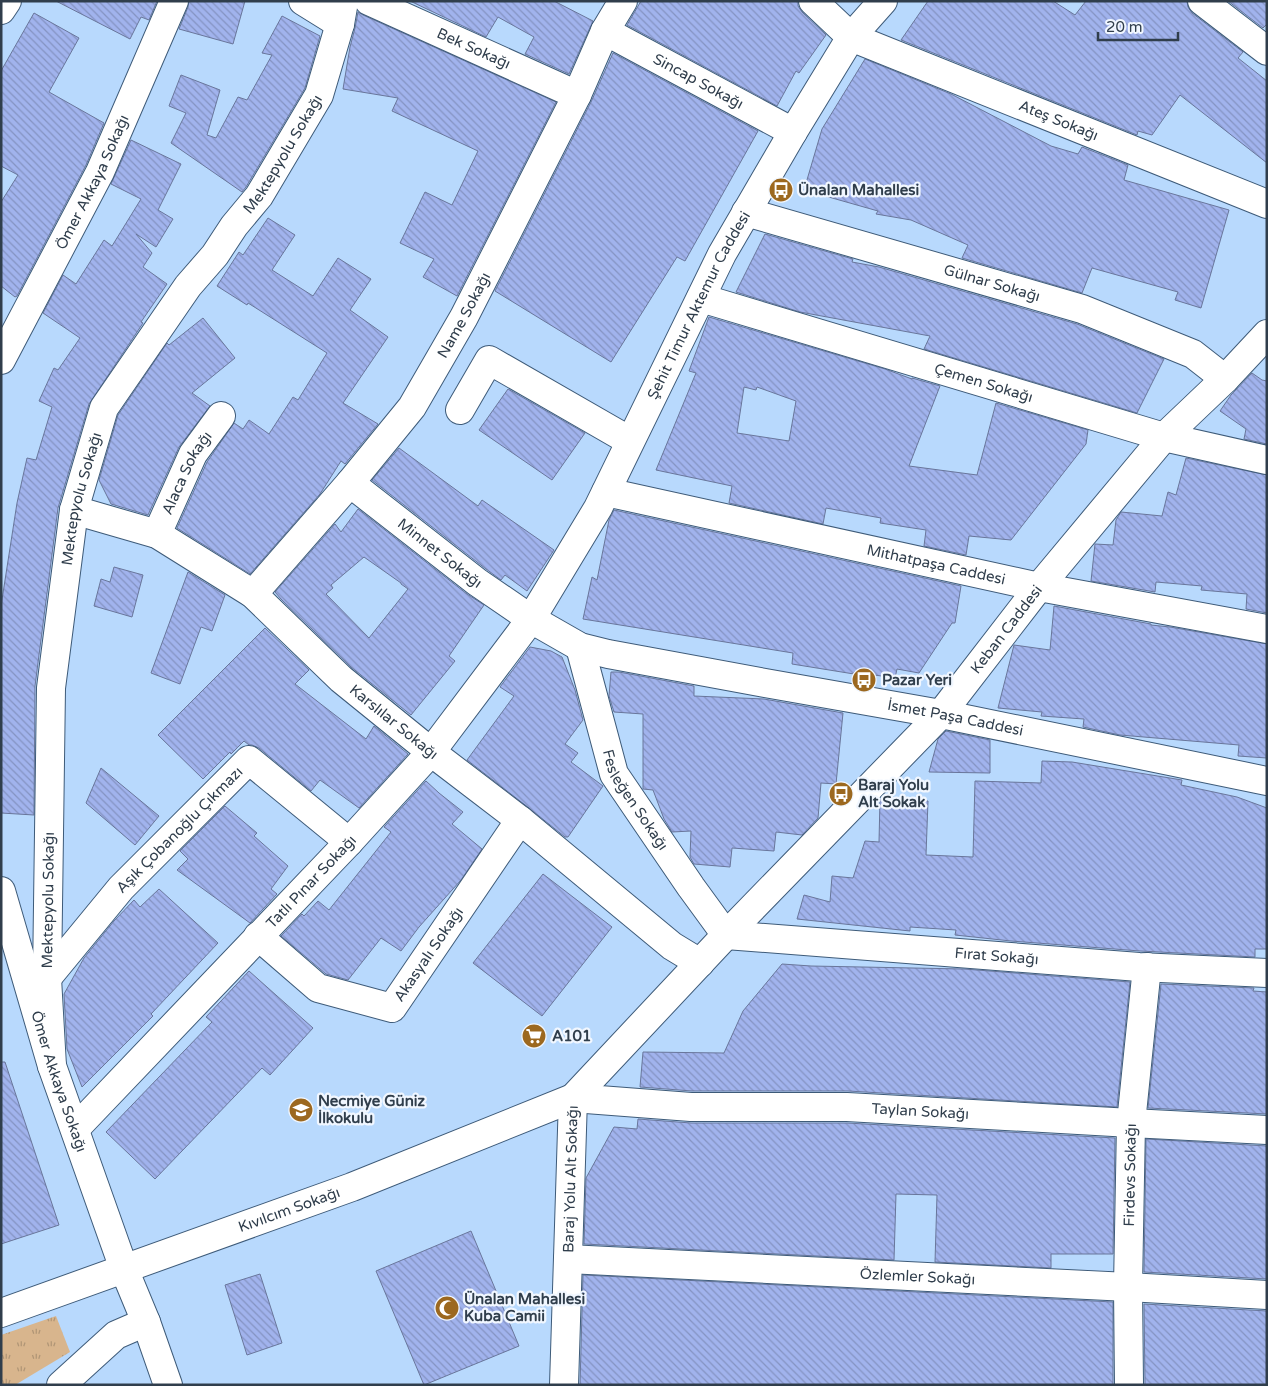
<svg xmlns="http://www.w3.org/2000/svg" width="1268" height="1386" viewBox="0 0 1268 1386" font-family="'Varela Round',sans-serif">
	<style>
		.grass { fill: url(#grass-tufts) }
		.building { fill: url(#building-back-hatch); stroke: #69769b; fill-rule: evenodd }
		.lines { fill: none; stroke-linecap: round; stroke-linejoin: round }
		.minor-casing { stroke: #3e5b79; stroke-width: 30 }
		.minor { stroke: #fff; stroke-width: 28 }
		.labels { text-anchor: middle; stroke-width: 4.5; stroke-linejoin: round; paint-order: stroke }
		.street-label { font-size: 15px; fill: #303e4c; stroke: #f1f7ff }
		.poi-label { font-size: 15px; font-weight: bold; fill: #303e4c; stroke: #f1f7ff; text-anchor: start }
	</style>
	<defs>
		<pattern id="grass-tufts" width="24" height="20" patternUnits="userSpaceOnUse" patternTransform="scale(1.25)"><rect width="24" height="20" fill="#d8b58d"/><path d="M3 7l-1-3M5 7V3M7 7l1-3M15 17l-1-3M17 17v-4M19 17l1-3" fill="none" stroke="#b09575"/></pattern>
		<pattern id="building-back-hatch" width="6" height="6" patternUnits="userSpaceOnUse" patternTransform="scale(1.25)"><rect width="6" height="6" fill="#a1b3ed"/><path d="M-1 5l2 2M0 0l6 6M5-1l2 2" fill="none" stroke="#8493c2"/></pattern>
	</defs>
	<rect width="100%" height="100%" fill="#b8d9fd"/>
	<path class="grass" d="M56 1316 70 1352 15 1385H1V1335Z"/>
	<g class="building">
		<path d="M56 1H157L149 20 141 17 130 39Z"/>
		<path d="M189 1H245L233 44 179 29 188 7Z"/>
		<path d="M410 1H554L593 21 569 74 525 54 534 37 498 17 486 37Z"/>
		<path d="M641 1H798V6L802 12 826 35 799 73 796 71 777 106 627 25Z"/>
		<path d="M928 1H1053L1075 15 1086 1H1187L1188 7 1192 13 1243 52 1238 58 1267 81V163L1180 95 1152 135 1138 131 1137 135 901 40Z"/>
		<path d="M1228 1H1267V24L1263 28Z"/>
		<path d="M358 12 363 15 556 102 457 296 423 277 434 259 400 243 425 192 452 205 478 151 392 111 398 98 343 89 350 47 355 28Z"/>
		<path d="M34 13 79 38 49 92 104 123 86 165 17 296 15 297 1 286V202L18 175 1 166V71Z"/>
		<path d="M282 16 320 36 305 88 246 187 242 192 171 143 186 113 169 106 181 75 220 90 207 135 216 138 238 97 247 100 272 55 262 53Z"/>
		<path d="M613 53 758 131 685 261 677 257 611 362 495 291 591 102Z"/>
		<path d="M865 59 951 94 1051 146 1078 154 1082 147 1128 165 1124 180 1229 210 1201 308 1175 300 1178 292 1092 268 1082 293 962 258 968 245 911 220 876 214 878 211 804 190 822 129Z"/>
		<path d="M131 140 181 164 158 210 173 219 156 247 136 234 152 253 143 267 167 284 141 322 143 323 89 404 58 508 35 686 34 815 1 813V606L17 503 27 458 36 460 52 407 39 401 54 368 58 370 80 338 43 313 63 275 76 284 104 240 112 246 141 199 111 184Z"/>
		<path d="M268 218 295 235 272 270 313 296 338 258 371 279 350 310 388 337 343 403 378 424 345 464 341 461 320 494 250 574 177 528 207 462 234 423 243 429 249 420 269 434 293 397 298 400 327 353 248 303 247 305 217 286 239 252 243 255Z"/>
		<path d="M765 234 853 259 852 262 879 267 1077 324 1164 359 1137 413 924 349 930 336 800 312 736 292Z"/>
		<path d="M709 317 885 369 912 379V378L940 386 909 466 977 475 996 403 1088 430 1086 444 1011 540 969 536 966 555 924 546 926 530 880 523 881 518 826 508 823 524 729 503 732 486 656 470 696 373 689 371ZM744 387 756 390 757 387 796 401 789 441 737 433Z"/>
		<path d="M203 318 235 358 192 393 210 406 179 447 148 515 111 504 99 480 118 415 167 343 169 345Z"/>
		<path d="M1252 373 1262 380 1267 381V444L1244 439 1246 429 1220 411 1231 395Z"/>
		<path d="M508 389 585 433 552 480 479 430Z"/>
		<path d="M399 448 478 506 482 500 554 550 527 591 505 575 501 580 486 569 372 480Z"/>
		<path d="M1186 458 1267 475V613L1246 609 1247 594 1201 590 1202 586 1156 582 1155 592 1091 581 1095 544 1113 545 1116 520 1121 512 1162 516 1168 492 1176 495Z"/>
		<path d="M358 509 467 594 484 605 449 656 455 661 411 715 351 667 281 599 275 592 335 524 341 532ZM364 557 401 583V584L408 589 369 638 326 594 333 588 331 585Z"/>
		<path d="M614 510 961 586 955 623H952L919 673 897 669 895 678 854 672V674L792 664 793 653 583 619 592 577 597 580 609 520Z"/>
		<path d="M114 567 143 575 132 617 94 606 101 579 110 582Z"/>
		<path d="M188 572 225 595 212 631 201 627 180 684 151 673Z"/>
		<path d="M1054 606 1151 624V625L1170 627 1267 644V758L1238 756 1239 745 1120 735 1083 727 1084 719 1041 716 1042 712 998 708 1014 645 1050 650Z"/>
		<path d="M265 628 309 670 295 684 366 739 374 726 408 754 359 808 320 780 311 791 259 748 252 745H249L244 741 231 754 230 752 203 779 158 735Z"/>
		<path d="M530 647 551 651 562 657 575 690 583 720 565 744 578 753 571 762 603 786 568 837H565L529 808 467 760 514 696 500 687Z"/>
		<path d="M611 672H619L694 686V696L764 699 843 713 836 784 821 783 818 818 802 835 776 832 774 851 732 848 730 867 694 864 690 857 691 831 672 832 664 819 653 790 643 789V714L614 712 609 696Z"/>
		<path d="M946 731 990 740V773L929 772 938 739Z"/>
		<path d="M1042 761 1072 762 1182 780 1181 785 1237 797 1267 808V949H1255V957L1140 951 1011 941 955 935 956 930 910 927V931L797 919 804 895 830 902 832 876 853 878 865 841 879 842 880 799 928 801 926 855 973 857 975 781 1041 783Z"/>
		<path d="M101 768 159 816 135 845 86 803Z"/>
		<path d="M426 781 439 793 463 812 452 824 482 849 461 880 419 927 401 951 381 938 348 980 326 974 281 936 302 914 304 916 318 901 329 910 391 832 384 827Z"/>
		<path d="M225 806 257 833 254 836 288 866 271 889 277 894 250 923 177 870 188 859 180 851Z"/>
		<path d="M543 874 612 927 542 1016 473 963Z"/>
		<path d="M159 889 218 943 151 1014 153 1016 82 1087 67 1049 64 994 84 958 114 921 134 900 140 907Z"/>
		<path d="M782 964 811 966 964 969 1130 982 1117 1107 848 1091H692L640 1087 643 1052 724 1053 743 1011Z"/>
		<path d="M249 971 313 1028 270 1075 262 1068 155 1179 106 1132 212 1022 206 1017Z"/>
		<path d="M1161 984 1254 988 1253 991 1267 992V1114L1148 1108Z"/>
		<path d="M1 1062H5L59 1225 1 1244Z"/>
		<path d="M638 1119 691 1123H847L1115 1138 1113 1254H1051V1268L935 1262 937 1195 896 1194 894 1260 584 1244 586 1178 614 1127 637 1129Z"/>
		<path d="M1146 1139 1267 1146V1279L1144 1272Z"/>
		<path d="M471 1231 519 1346 424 1385 376 1271Z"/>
		<path d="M260 1274 282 1343 247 1355 225 1285Z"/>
		<path d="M583 1275 1113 1302V1385H580Z"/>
		<path d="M1144 1304 1267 1311V1385H1145Z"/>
	</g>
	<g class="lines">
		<defs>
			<g id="minor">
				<path d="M303 1 340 24"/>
				<path id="s1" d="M369 1 577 95"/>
				<path id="s2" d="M813 1 851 37 1267 204"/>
				<path d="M1202 1 1267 51"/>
				<path d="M1 10 7 1"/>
				<path id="s3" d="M605 31 793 132"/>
				<path id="s4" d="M746 212 1082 309 1193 354 1225 379"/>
				<path id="s5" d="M701 298 1164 437 1267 460"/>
				<path id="s6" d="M1 360 100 172 174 1"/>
				<path d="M460 410 489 360 630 441"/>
				<path id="s7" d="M350 483 477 582 531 619 580 647 608 654 765 683 941 714 1267 781"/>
				<path id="s8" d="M606 492 1039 587 1267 629"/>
				<path id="s9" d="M74 510 157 534 253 594 341 679 431 752 520 820 672 946 700 963"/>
				<path id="s10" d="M157 534 193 454 221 416"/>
				<path id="s11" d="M253 594 350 483 412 407 464 317 577 95 605 31 623 1"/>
				<path id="s12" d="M580 647 614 774 691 887 726 935 1139 967 1267 973"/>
				<path id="s13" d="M1 891 52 1066 124 1269 146 1322 168 1385"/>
				<path id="s14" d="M258 936 318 988 392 1008 520 820"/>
				<path id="s15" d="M47 978 121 888 249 760 349 842"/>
				<path id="s16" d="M52 1066 47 978 51 688 74 510 104 408 188 286 215 255 234 226 259 196 319 95 340 24 344 1"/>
				<path id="s17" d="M75 1129 349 842 431 752 531 619 598 508 722 254 793 132 851 37 883 1"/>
				<path id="s18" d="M568 1259 1128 1287 1267 1295"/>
				<path id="s19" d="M1 1313 352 1187 573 1098 691 1107H847L1131 1123 1267 1130"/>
				<path d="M61 1385 116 1335 146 1322"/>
				<path id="s20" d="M564 1385 573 1098 726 935 941 714 1039 587 1164 437 1225 379 1267 334"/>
				<path id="s21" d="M1129 1385 1128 1287 1131 1123 1147 967"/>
			</g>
		</defs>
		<use href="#minor" class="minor-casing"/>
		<use href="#minor" class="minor"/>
	</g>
	<defs>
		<symbol id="bus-disc" viewBox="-11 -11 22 22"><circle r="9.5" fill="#9c681f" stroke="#f1f7ff"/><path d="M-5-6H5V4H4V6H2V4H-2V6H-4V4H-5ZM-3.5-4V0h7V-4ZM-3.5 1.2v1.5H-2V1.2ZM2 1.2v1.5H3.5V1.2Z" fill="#fff"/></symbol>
		<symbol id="supermarket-disc" viewBox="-11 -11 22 22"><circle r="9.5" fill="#9c681f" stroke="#f1f7ff"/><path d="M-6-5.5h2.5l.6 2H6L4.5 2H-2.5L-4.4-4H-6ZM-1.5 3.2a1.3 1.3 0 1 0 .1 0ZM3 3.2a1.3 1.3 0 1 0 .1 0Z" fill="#fff"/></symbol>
		<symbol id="school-disc" viewBox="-11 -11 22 22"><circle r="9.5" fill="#9c681f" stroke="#f1f7ff"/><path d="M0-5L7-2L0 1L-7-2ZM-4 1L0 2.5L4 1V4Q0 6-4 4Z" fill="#fff"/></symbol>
		<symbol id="mosque-disc" viewBox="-11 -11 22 22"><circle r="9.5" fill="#9c681f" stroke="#f1f7ff"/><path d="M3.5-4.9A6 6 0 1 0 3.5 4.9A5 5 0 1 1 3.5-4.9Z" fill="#fff"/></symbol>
	</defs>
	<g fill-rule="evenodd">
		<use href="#bus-disc" x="767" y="176" width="28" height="28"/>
		<use href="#bus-disc" x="850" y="666" width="28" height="28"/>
		<use href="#bus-disc" x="827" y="780" width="28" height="28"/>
		<use href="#supermarket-disc" x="520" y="1022" width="28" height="28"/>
		<use href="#school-disc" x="287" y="1096" width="28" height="28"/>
		<use href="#mosque-disc" x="433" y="1294" width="28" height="28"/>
	</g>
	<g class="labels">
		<g class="street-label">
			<text dy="5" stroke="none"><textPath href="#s1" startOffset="115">Bek Sokağı</textPath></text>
			<text dy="5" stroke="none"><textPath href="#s3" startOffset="106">Sincap Sokağı</textPath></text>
			<text dy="5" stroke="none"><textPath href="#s2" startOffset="276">Ateş Sokağı</textPath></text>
			<text dy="5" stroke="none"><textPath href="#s16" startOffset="975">Mektepyolu Sokağı</textPath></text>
			<text dy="5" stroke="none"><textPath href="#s6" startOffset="200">Ömer Akkaya Sokağı</textPath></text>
			<text dy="5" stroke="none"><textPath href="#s4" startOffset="256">Gülnar Sokağı</textPath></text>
			<text dy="5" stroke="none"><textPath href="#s17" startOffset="1041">Şehit Timur Aktemur Caddesi</textPath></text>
			<text dy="5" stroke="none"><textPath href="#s11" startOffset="351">Name Sokağı</textPath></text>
			<text dy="5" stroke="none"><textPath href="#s5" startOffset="295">Çemen Sokağı</textPath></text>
			<text dy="5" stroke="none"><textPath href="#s10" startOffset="68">Alaca Sokağı</textPath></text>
			<text dy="5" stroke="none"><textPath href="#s16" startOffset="570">Mektepyolu Sokağı</textPath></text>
			<text dy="5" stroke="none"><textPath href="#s7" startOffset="114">Minnet Sokağı</textPath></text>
			<text dy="5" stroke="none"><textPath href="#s8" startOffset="338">Mithatpaşa Caddesi</textPath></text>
			<text dy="5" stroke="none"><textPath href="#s20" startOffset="926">Keban Caddesi</textPath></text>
			<text dy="5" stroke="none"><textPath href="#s7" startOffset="665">İsmet Paşa Caddesi</textPath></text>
			<text dy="5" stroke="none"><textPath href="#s9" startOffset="390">Karslılar Sokağı</textPath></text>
			<text dy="5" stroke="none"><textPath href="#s12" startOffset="164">Fesleğen Sokağı</textPath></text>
			<text dy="5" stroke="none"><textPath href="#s15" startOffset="199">Aşık Çobanoğlu Çıkmazı</textPath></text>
			<text dy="5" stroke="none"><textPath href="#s17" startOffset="342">Tatlı Pınar Sokağı</textPath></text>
			<text dy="5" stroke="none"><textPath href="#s16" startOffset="166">Mektepyolu Sokağı</textPath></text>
			<text dy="5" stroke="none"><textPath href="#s14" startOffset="221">Akasyalı Sokağı</textPath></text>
			<text dy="5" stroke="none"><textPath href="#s12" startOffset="599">Fırat Sokağı</textPath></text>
			<text dy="5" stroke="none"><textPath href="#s13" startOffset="199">Ömer Akkaya Sokağı</textPath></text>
			<text dy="5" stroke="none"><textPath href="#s19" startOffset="959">Taylan Sokağı</textPath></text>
			<text dy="5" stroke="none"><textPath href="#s21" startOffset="210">Firdevs Sokağı</textPath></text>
			<text dy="5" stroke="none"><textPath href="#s20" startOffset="206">Baraj Yolu Alt Sokağı</textPath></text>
			<text dy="5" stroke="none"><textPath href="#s19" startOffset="306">Kıvılcım Sokağı</textPath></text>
			<text dy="5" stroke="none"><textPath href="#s18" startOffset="350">Özlemler Sokağı</textPath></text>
		</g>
		<g class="poi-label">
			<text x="798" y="195">Ünalan Mahallesi</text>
			<text x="882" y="685">Pazar Yeri</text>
			<text x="858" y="790">Baraj Yolu<tspan x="858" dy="17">Alt Sokak</tspan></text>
			<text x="552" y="1041">A101</text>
			<text x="318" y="1106">Necmiye Güniz<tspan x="318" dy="17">İlkokulu</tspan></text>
			<text x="464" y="1304">Ünalan Mahallesi<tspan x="464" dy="17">Kuba Camii</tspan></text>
		</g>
	</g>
	<rect width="1268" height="1386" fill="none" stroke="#303e4c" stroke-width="5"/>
	<path d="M1098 32v8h80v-8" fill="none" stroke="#303e4c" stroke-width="2.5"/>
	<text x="1106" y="32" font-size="15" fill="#303e4c" stroke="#f1f7ff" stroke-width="4" paint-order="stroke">20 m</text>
</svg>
